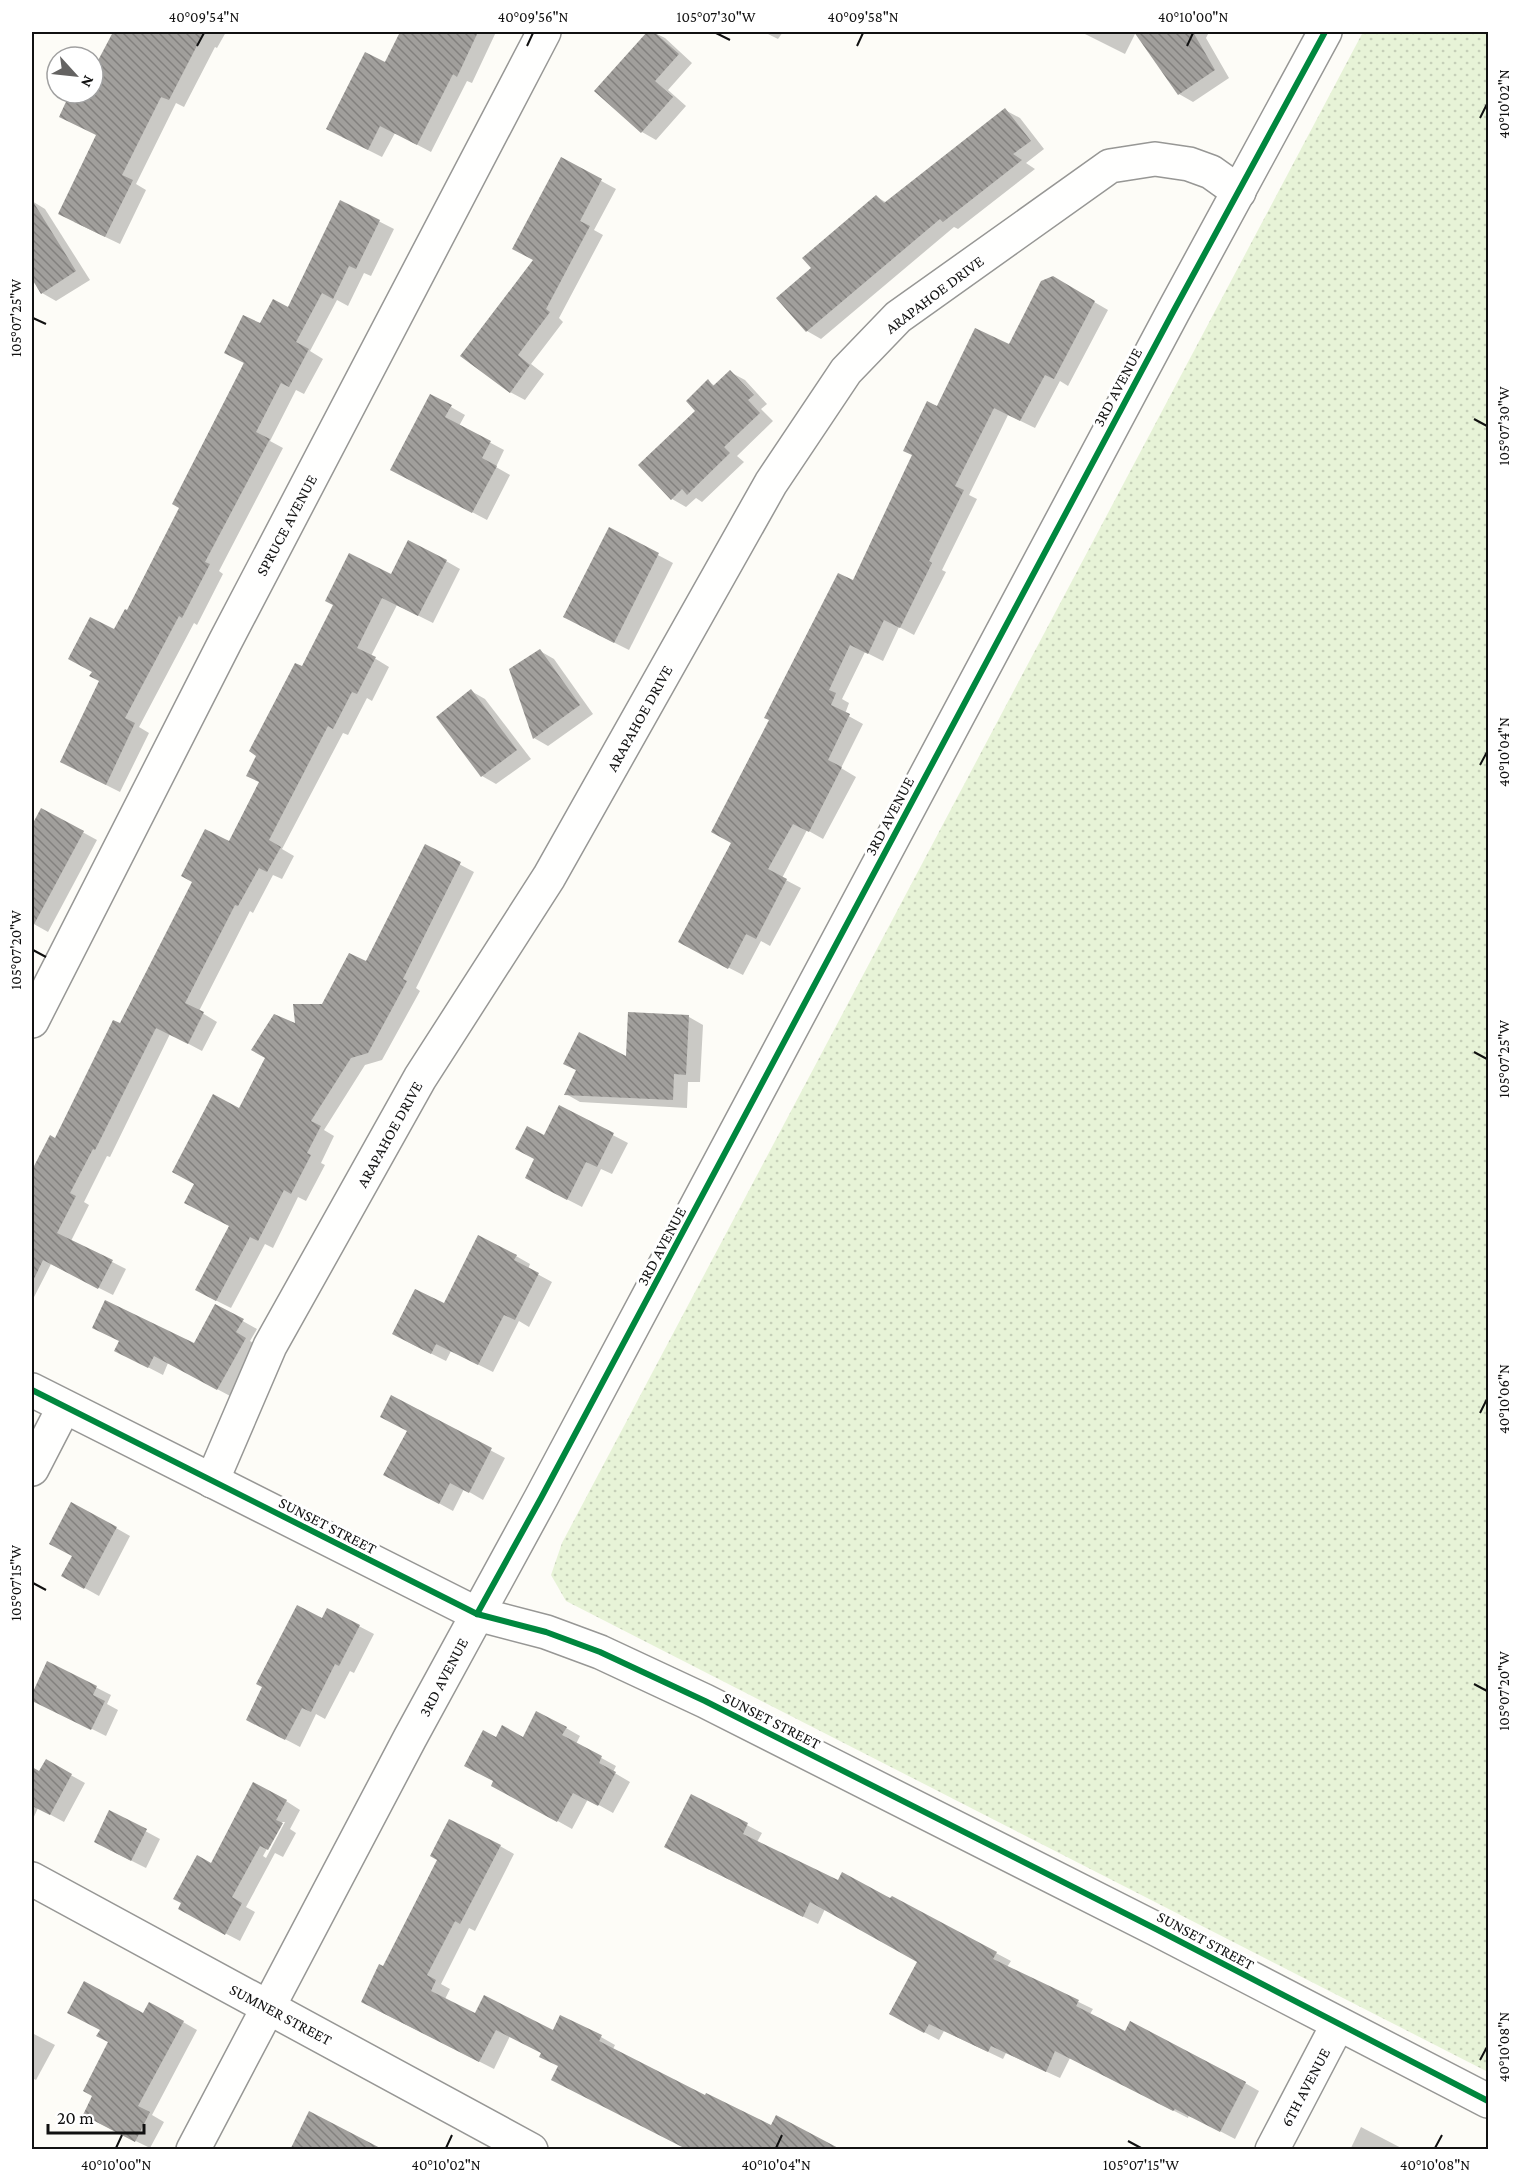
<svg xmlns="http://www.w3.org/2000/svg" width="1520" height="2181" viewBox="0 0 1520 2181" font-family="'Crimson Pro',serif">
	<style>
		.grass { fill: url(#grass-dots) }
		.shadow { fill: #0003; fill-rule: evenodd }
		.building { fill: url(#building-back-hatch) }
		.lines { fill: none; stroke-linecap: round; stroke-linejoin: round }
		.minor-casing { stroke: #979795; stroke-width: 36 }
		.minor { stroke: #fffffe; stroke-width: 33 }
		.cycleway-casing { stroke: #fff; stroke-width: 10 }
		.cycleway { stroke: #00873e; stroke-width: 6 }
		.ticks { fill: none; stroke: #111; stroke-width: 2 }
		.labels { text-anchor: middle; stroke-width: 6; stroke-linejoin: round; paint-order: stroke }
		.street-label { font-size: 16px; fill: #111; stroke: #fff }
		.neatline { fill: none; stroke: #111; stroke-width: 2 }
		.ticks-label { font-size: 15px; text-anchor: middle; fill: #111 }
	</style>
	<defs>
		<pattern id="grass-dots" width="8" height="8" patternUnits="userSpaceOnUse" patternTransform="scale(1.5)"><rect width="8" height="8" fill="#e7f3d7"/><path d="M2 2h.1M6 6h.1" fill="none" stroke="#c5cfb8" stroke-width="1.8" stroke-linecap="round"/></pattern>
		<pattern id="building-back-hatch" width="6" height="6" patternUnits="userSpaceOnUse" patternTransform="scale(1.5)"><rect width="6" height="6" fill="#a19f9c"/><path d="M-1 5l2 2M0 0l6 6M5-1l2 2" fill="none" stroke="#82807e"/></pattern>
	</defs>
	<rect width="100%" height="100%" fill="#fdfcf7"/>
	<path class="grass" d="M1363 32H1488V2072L566 1601 551 1575 562 1543Z"/>
	<g class="shadow">
		<path d="M145 32H226L217 48 215 47 184 107 176 103 136 184 146 190 120 244 74 222 98 136 72 93H93V74L135 50Z"/>
		<path d="M402 32H496L472 83 467 81 431 152 395 133 382 157 342 137 386 64Z"/>
		<path d="M649 32H653L665 38 692 63 668 90 686 106 656 140 642 132 596 91Z"/>
		<path d="M764 32H783L778 39Z"/>
		<path d="M1081 32H1209L1206 38 1229 78 1193 102 1179 94 1136 32 1125 54Z"/>
		<path d="M1005 110 1020 118 1044 149 1026 163 1035 169 958 229 954 227 821 339 807 331 877 197 887 203Z"/>
		<path d="M561 159 616 189 594 230 603 235 559 318 563 322 531 364 544 374 525 400 510 392 535 260Z"/>
		<path d="M32 201 45 209 90 280 56 301 42 293 32 276Z"/>
		<path d="M341 202 394 229 371 276 364 273 348 306 337 300 310 351 323 359 304 394 296 390 270 441 283 448 219 571 223 574 197 625 194 623 139 727 149 733 120 792 76 770 115 631 128 612 181 508 260 325 288 309Z"/>
		<path d="M1053 278 1108 310 1068 386 1060 381 1035 428 1008 415 969 495 977 499 942 570 946 572 914 635 899 627 883 661 865 652 842 699 849 703 845 714 863 724 841 768 856 777 823 839 807 830 782 878 801 888 770 946 761 941 743 975 694 950 732 843 853 582 938 408 1009 346Z"/>
		<path d="M730 372 745 380 767 404 761 409 773 421 737 456 744 462 702 502 696 498 686 507 672 499 697 411 708 381 715 386Z"/>
		<path d="M451 407 465 415 459 426 504 450 496 467 510 475 487 520 406 477Z"/>
		<path d="M609 529 673 563 629 650 579 625Z"/>
		<path d="M446 561 460 569 433 623 397 605 371 656 389 667 372 701 367 698 348 735 343 733 282 849 294 856 282 879 273 875 253 913 250 911 199 1011 217 1022 202 1051 170 1034 110 1157 107 1156 84 1202 89 1205 71 1241 126 1269 113 1295 51 1264 32 1301V1174L50 1137 55 1140 121 1025 229 843 261 782 302 668 392 576Z"/>
		<path d="M540 651 554 659 593 714 548 746 534 738 511 670Z"/>
		<path d="M471 691 485 699 531 759 496 784 482 776Z"/>
		<path d="M42 810 97 840 48 932 32 923V829Z"/>
		<path d="M425 846 474 872 416 988 420 991 382 1060 365 1065 324 1130 334 1136 321 1163 325 1165 306 1201 298 1197 273 1248 265 1244 231 1308 211 1298 231 1226 240 1110 297 1026 323 1006 366 963Z"/>
		<path d="M689 1017 703 1025 700 1082H688L687 1108 580 1102 566 1094 627 1058Z"/>
		<path d="M559 1107 628 1143 612 1174 601 1169 582 1207 541 1186 544 1137Z"/>
		<path d="M516 1256 530 1264 528 1269 552 1282 529 1327 519 1321 493 1372 451 1351 446 1361 408 1342 444 1305Z"/>
		<path d="M216 1306 257 1329 250 1341 260 1347 232 1397 168 1363 163 1375 130 1358 195 1345Z"/>
		<path d="M392 1398 505 1458 483 1500 464 1489 453 1511 400 1482 409 1431Z"/>
		<path d="M116 1528 130 1536 99 1596 63 1576 74 1556Z"/>
		<path d="M328 1610 374 1634 354 1673 350 1671 325 1719 316 1714 300 1747 262 1727Z"/>
		<path d="M48 1663 111 1695 107 1704 118 1710 106 1736 32 1699Z"/>
		<path d="M566 1728 580 1736 576 1744 616 1766 613 1772 630 1782 613 1813 588 1799 572 1829 493 1785 497 1739H524Z"/>
		<path d="M47 1762 85 1783 64 1822 38 1808 32 1821V1769L40 1773Z"/>
		<path d="M692 1796 762 1833 757 1842 838 1882 891 1900 892 1898 1011 1961 1007 1967 1093 2009 1090 2014 1126 2033 1245 2083 1259 2091 1235 2139 1189 2115 1188 2118 1070 2058 1060 2078 1006 2053 1003 2059 944 2031 939 2040 905 2022 919 1962 825 1909 818 1924 680 1855Z"/>
		<path d="M286 1801 300 1810 290 1829 296 1833 283 1857 275 1853 246 1907 255 1912 240 1941 194 1917ZM282 1822H285L266 1858 263 1856Z"/>
		<path d="M110 1812 160 1839 146 1868 110 1850Z"/>
		<path d="M500 1846 514 1854 475 1931 469 1928 441 1984 450 1989 445 1999 475 2015 554 2032 601 2037 615 2045 613 2049 706 2097 772 2127 559 2066 543 2053 510 2036 494 2069 377 2010 384 1968Z"/>
		<path d="M144 2015 183 2022 197 2030 152 2115 164 2122 150 2148 99 2123Z"/>
		<path d="M32 2033 55 2045 36 2080 32 2078Z"/>
		<path d="M1361 2127 1405 2150H1350Z"/>
	</g>
	<g class="building">
		<path d="M113 32H204L169 100 161 97 122 175 133 180 105 237 58 214 96 135 59 117 70 93H93V70Z"/>
		<path d="M400 32H478L457 77 453 74 417 145 380 126 368 150 326 129 365 52 385 62Z"/>
		<path d="M647 32H654L679 54 655 81 673 97 641 133 594 91Z"/>
		<path d="M1134 32H1193L1215 70 1178 95Z"/>
		<path d="M1005 108 1031 141 1013 154 1022 160 943 222 940 219 806 332 776 298 811 268 802 258 876 195 884 203Z"/>
		<path d="M561 157 602 179 580 221 590 226 546 309 550 312 518 355 530 365 510 393 460 356 533 260 512 249Z"/>
		<path d="M32 200 76 271 41 294 32 279Z"/>
		<path d="M340 200 380 220 356 269 349 266 333 299 322 293 296 342 309 349 289 387 281 383 256 432 270 439 205 562 210 564 182 618 179 616 125 718 135 723 106 785 60 762 99 681 89 676 92 672 68 659 90 617 114 629 125 609 127 610 179 508 172 504 244 363 224 353 243 315 260 323 273 299 288 307Z"/>
		<path d="M1053 276 1095 301 1054 379 1045 375 1020 421 994 408 955 486 964 490 929 561 932 563 900 628 884 620 868 654 850 645 829 690 836 693 831 705 850 714 828 760 842 767 809 832 793 824 768 869 787 879 756 939 746 934 728 969 678 942 731 843 711 832 769 720 764 718 838 573 853 580 912 455 903 451 927 401 937 406 975 328 1009 344 1041 281Z"/>
		<path d="M730 370 754 395 748 400 760 413 724 447 730 453 687 495 682 489 671 500 638 465 695 411 686 401 708 379 713 386Z"/>
		<path d="M430 394 452 405 445 417 491 441 482 458 497 466 472 513 390 470Z"/>
		<path d="M609 527 659 553 614 643 563 617Z"/>
		<path d="M408 540 447 560 418 616 382 598 357 648 376 657 357 694 352 692 333 729 328 726 269 840 281 847 267 872 259 868 238 906 235 905 185 1003 204 1012 188 1044 156 1028 95 1150 93 1149 70 1193 76 1196 57 1233 113 1260 98 1289 43 1260 32 1283V1170L50 1135 55 1138 113 1020 120 1023 192 882 181 876 205 829 229 841 259 782 246 776 256 756 249 751 295 663 302 666 333 605 325 601 349 553 391 574Z"/>
		<path d="M540 649 580 705 533 739 509 669Z"/>
		<path d="M471 689 517 750 481 777 436 717Z"/>
		<path d="M41 808 84 831 32 928V825Z"/>
		<path d="M425 844 461 862 403 979 407 981 368 1053 351 1058 311 1121 321 1126 307 1153 311 1155 291 1194 284 1190 258 1241 250 1237 216 1301 195 1290 229 1226 184 1203 194 1184 172 1172 213 1094 239 1108 265 1058 251 1050 274 1014 295 1023 293 1004H322L349 953 366 961Z"/>
		<path d="M628 1012 689 1015 686 1075 674 1074 673 1100 564 1095 576 1070 563 1064 579 1032 626 1056Z"/>
		<path d="M559 1105 614 1133 597 1167 586 1162 567 1200 525 1178 534 1159 515 1149 527 1126 544 1135Z"/>
		<path d="M478 1235 517 1255 514 1260 539 1273 515 1320 504 1315 478 1365 436 1344 431 1354 392 1334 415 1289 444 1303Z"/>
		<path d="M105 1300 194 1343 215 1304 244 1319 236 1332 246 1338 217 1390 154 1356 148 1368 114 1351 119 1341 92 1328Z"/>
		<path d="M391 1395 492 1448 469 1493 450 1483 439 1504 383 1475 407 1431 380 1417Z"/>
		<path d="M71 1502 117 1527 84 1589 61 1576 72 1556 49 1544Z"/>
		<path d="M297 1605 322 1618 327 1608 360 1625 339 1666 335 1664 311 1712 302 1708 285 1740 246 1720 262 1687 256 1684Z"/>
		<path d="M47 1661 97 1686 93 1695 105 1701 91 1730 32 1701V1694Z"/>
		<path d="M536 1711 567 1727 562 1735 602 1756 599 1763 616 1772 598 1806 573 1793 557 1822 491 1786 493 1781 464 1766 483 1730 496 1737 502 1725 523 1737Z"/>
		<path d="M46 1759 72 1774 50 1815 32 1806V1767L39 1771Z"/>
		<path d="M253 1782 287 1800 276 1820 283 1823 268 1850 260 1846 232 1897 242 1903 225 1935 178 1909 181 1903 173 1899 197 1855 211 1863Z"/>
		<path d="M691 1794 748 1823 743 1834 838 1880 842 1872 890 1898 892 1896 997 1952 993 1959 1079 2000 1076 2006 1125 2031 1130 2021 1246 2082 1220 2132 1175 2109 1173 2111 1055 2051 1046 2072 991 2046 988 2052 929 2024 924 2033 889 2014 917 1962 810 1902 803 1917 664 1847Z"/>
		<path d="M109 1810 147 1829 131 1861 94 1842Z"/>
		<path d="M449 1819 501 1845 460 1924 455 1921 427 1975 436 1980 431 1991 475 2013 484 1995 553 2030 560 2015 602 2035 599 2041 705 2095 706 2093 771 2125 776 2115 842 2150H688L551 2080 558 2066 539 2057 541 2053 496 2030 479 2062 361 2002 379 1964 383 1966 437 1860 430 1856Z"/>
		<path d="M84 1981 143 2013 149 2002 184 2021 138 2106 150 2112 135 2142 83 2115 92 2096 83 2091 108 2042 96 2036 100 2030 67 2013Z"/>
		<path d="M309 2111 384 2150H290Z"/>
	</g>
	<g class="lines">
		<defs>
			<g id="minor">
				<path d="M32 1021 225 642 544 32"/>
				<path d="M32 1390 477 1614 546 1632 600 1652 705 1701 1156 1929 1488 2101"/>
				<path d="M32 1469 64 1407"/>
				<path d="M212 1481 270 1346 420 1078 549 877 771 483 846 371 898 317 1110 166 1155 159 1189 164 1211 172 1239 192"/>
				<path d="M32 1879 531 2150"/>
				<path d="M193 2150 410 1738 541 1498 1173 312 1325 32"/>
				<path d="M1272 2150 1338 2024"/>
			</g>
		</defs>
		<use href="#minor" class="minor-casing"/>
		<use href="#minor" class="minor"/>
		<defs>
			<g id="cycleway">
				<path d="M32 1390 477 1614 546 1632 600 1652 705 1701 1156 1929 1488 2101"/>
				<path d="M477 1614 541 1498 1173 312 1325 32"/>
			</g>
		</defs>
		<use href="#cycleway" class="cycleway-casing"/>
		<use href="#cycleway" class="cycleway"/>
	</g>
	<path class="ticks" d="M716 33 730 40M197 46 204 33M527 46 533 33M857 46 863 33M1187 46 1193 33M1480 118 1487 104M33 318 46 324M1474 419 1487 426M1480 765 1487 752M33 950 46 957M1474 1052 1487 1059M1480 1413 1487 1399M33 1583 46 1590M1474 1684 1487 1691M1480 2060 1487 2047M1128 2141 1141 2148M116 2148 122 2135M446 2148 452 2135M776 2148 782 2135M1435 2148 1442 2135"/>
	<g class="labels">
		<g class="street-label">
			<text transform="translate(934 294) rotate(-37)" y="6">ARAPAHOE DRIVE</text>
			<text transform="translate(1117 387) rotate(-62)" y="6">3RD AVENUE</text>
			<text transform="translate(286 525) rotate(-62)" y="6">SPRUCE AVENUE</text>
			<text transform="translate(639 718) rotate(-61)" y="6">ARAPAHOE DRIVE</text>
			<text transform="translate(889 816) rotate(-62)" y="6">3RD AVENUE</text>
			<text transform="translate(389 1134) rotate(-61)" y="6">ARAPAHOE DRIVE</text>
			<text transform="translate(661 1246) rotate(-62)" y="6">3RD AVENUE</text>
			<text transform="translate(328 1525) rotate(27)" y="6">SUNSET STREET</text>
			<text transform="translate(443 1677) rotate(-62)" y="6">3RD AVENUE</text>
			<text transform="translate(772 1720) rotate(27)" y="6">SUNSET STREET</text>
			<text transform="translate(1206 1940) rotate(28)" y="6">SUNSET STREET</text>
			<text transform="translate(281 2014) rotate(28)" y="6">SUMNER STREET</text>
			<text transform="translate(1305 2087) rotate(-62)" y="6">6TH AVENUE</text>
		</g>
	</g>
	<rect width="1520" height="2181" fill="none" stroke="#ffffff" stroke-width="66"/>
	<g transform="translate(75 75) rotate(117)"><circle r="28" fill="#ffffff" stroke="#a0a0a0" stroke-width="1.5"/>
	<path d="M0-4.5L10 22L0 15L-10 22Z" fill="#646362"/>
	<text y="-9" font-size="16" font-weight="bold" text-anchor="middle" fill="#111111">N</text>
	</g>
	<path d="M48 2124v9h96v-9" fill="none" stroke="#111111" stroke-width="3"/>
	<text x="57" y="2124" font-size="18" fill="#111111" stroke="#ffffff" stroke-width="4.5" paint-order="stroke">20 m</text>
	<rect x="33" y="33" width="1454" height="2115" class="neatline"/>
	<g class="ticks-label">
		<text x="204" y="22">40°09'54"N</text>
		<text x="533" y="22">40°09'56"N</text>
		<text x="716" y="22">105°07'30"W</text>
		<text x="863" y="22">40°09'58"N</text>
		<text x="1193" y="22">40°10'00"N</text>
		<text transform="translate(1504 104) rotate(-90)" y="5">40°10'02"N</text>
		<text transform="translate(16 318) rotate(-90)" y="5">105°07'25"W</text>
		<text transform="translate(1504 426) rotate(-90)" y="5">105°07'30"W</text>
		<text transform="translate(1504 752) rotate(-90)" y="5">40°10'04"N</text>
		<text transform="translate(16 950) rotate(-90)" y="5">105°07'20"W</text>
		<text transform="translate(1504 1059) rotate(-90)" y="5">105°07'25"W</text>
		<text transform="translate(1504 1399) rotate(-90)" y="5">40°10'06"N</text>
		<text transform="translate(16 1583) rotate(-90)" y="5">105°07'15"W</text>
		<text transform="translate(1504 1691) rotate(-90)" y="5">105°07'20"W</text>
		<text transform="translate(1504 2047) rotate(-90)" y="5">40°10'08"N</text>
		<text x="116" y="2170">40°10'00"N</text>
		<text x="446" y="2170">40°10'02"N</text>
		<text x="776" y="2170">40°10'04"N</text>
		<text x="1141" y="2170">105°07'15"W</text>
		<text x="1435" y="2170">40°10'08"N</text>
	</g>
</svg>
